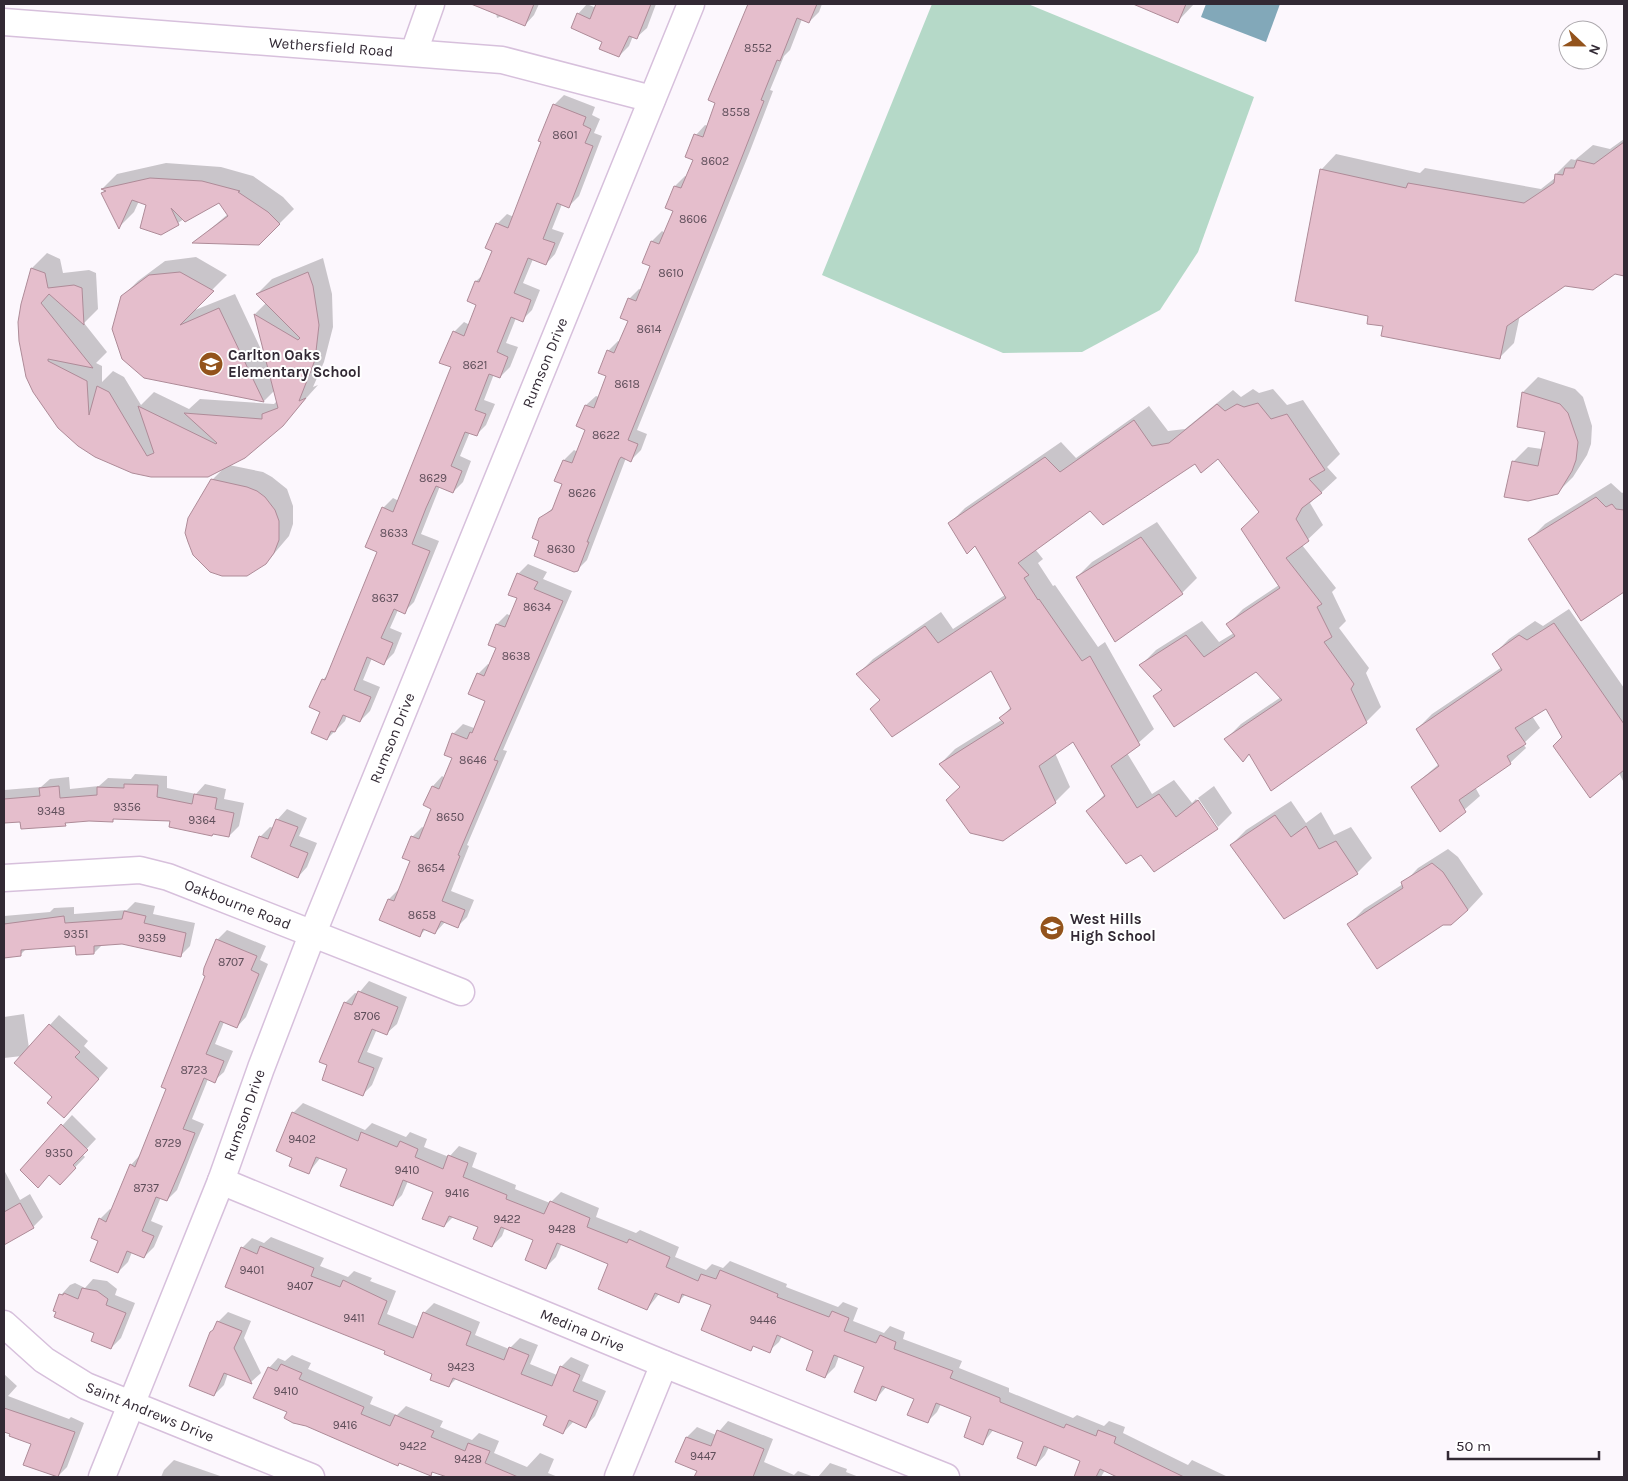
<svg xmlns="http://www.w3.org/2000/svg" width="1628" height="1481" viewBox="0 0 1628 1481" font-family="Karla,sans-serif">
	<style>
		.green { fill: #b5d9c8 }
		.water { fill: #82a8b9 }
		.shadow { fill: #0003 }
		.building { fill: #e5becc; stroke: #ae8b98 }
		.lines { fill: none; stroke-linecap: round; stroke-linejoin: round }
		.minor-casing { stroke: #d7c0dc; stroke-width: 29 }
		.minor { stroke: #fff; stroke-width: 26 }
		.labels { text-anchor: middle; stroke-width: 4; stroke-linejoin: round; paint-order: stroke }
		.number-label { font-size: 12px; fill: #5f4e5a }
		.street-label { font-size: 15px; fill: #322934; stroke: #fff }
		.poi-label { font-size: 15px; font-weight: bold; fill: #322934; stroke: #fff; text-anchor: start }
	</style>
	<rect width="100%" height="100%" fill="#fcf7fd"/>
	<path class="green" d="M932 4H1028L1254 97 1198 252 1160 310 1082 352 1003 353 822 275Z"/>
	<path class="water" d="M1206 4H1280L1266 42 1201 17Z"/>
	<g class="shadow">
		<path d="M489 4H539L534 15 525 25 502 16 497 18 496 13 487 10Z"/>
		<path d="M587 4 596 8 597 4H656L647 28 637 37 633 36 629 46 619 56 578 14Z"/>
		<path d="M749 4H822L819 12 809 22 802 19 790 50 784 56 770 90 773 91 750 151 637 430 647 434 641 450 631 460 626 458 587 560 577 570 541 540 540 519 555 506 564 484V460L574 450 578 452 586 429V405L596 396 599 397 608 375V351L618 341 621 342 630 320 629 299 639 289 642 290 651 265 644 262 652 241 662 231 665 233 674 210 667 207 675 186 685 176 687 177 695 159 696 135 705 125 708 126 717 103 710 100Z"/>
		<path d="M1151 4H1194L1178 21 1149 10Z"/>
		<path d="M564 95 595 107 592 115 600 119 594 133 602 136 579 196 569 206 562 204 552 229 564 233 555 254 546 264 533 259 523 283 540 290 532 310 522 320 516 318 506 343 518 347 510 367 500 377 494 374 484 400 495 404 486 425 476 435 470 432 460 456 471 461 463 482 453 492 440 486 421 534 439 541 414 602 404 612 398 610 390 628 402 633 394 653 384 663 372 658 363 680 380 687 370 711 360 721 347 715 345 721 327 739 322 711 323 680 329 673 378 551 383 508 393 498 399 501 453 367 454 332 464 322 470 325 478 304 469 301 476 281 484 274 494 250 497 224 507 214 514 217 543 141 554 105Z"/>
		<path d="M1624 139V275L1615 273 1564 285 1520 315 1514 343 1499 358 1384 325 1369 315 1321 170 1336 154 1420 173 1425 168 1541 189 1555 178 1556 174 1571 159 1575 160 1593 145 1610 149Z"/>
		<path d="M166 163 221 167 253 176 283 197 294 209 259 244 195 242 228 214 220 201 184 219 161 234 147 204 139 201 134 212 119 227 103 193 106 189 103 188 117 174Z"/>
		<path d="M47 253 60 259 63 273 89 270 96 273 98 309 84 323 107 352 96 363 102 366V382L113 371 124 377 141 405 154 392 189 409 200 399 274 404 277 401 275 390 264 401 144 377 122 297 138 281 165 261 196 257 227 275 190 312 235 294 265 358 255 314 266 303 257 294 272 279 323 258 332 294 333 327 324 362 313 387 318 385 282 425 229 465 263 472 272 477 287 489 293 506V524L289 536 266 563 212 480 224 468 208 476 59 427 32 268Z"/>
		<path d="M1538 377 1575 389 1583 397 1592 426 1591 444 1587 455 1573 477 1557 493 1513 462 1528 447 1542 449 1546 431 1519 426 1523 392Z"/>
		<path d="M1253 389 1259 393 1273 389 1287 405 1303 400 1340 454 1327 467 1337 478 1310 503 1323 525 1302 545 1336 588 1332 592 1346 621 1339 628 1369 668 1366 673 1381 707 1366 722 1250 754 1243 760 1226 739 1241 724 1281 697 1257 670 1155 696 1162 689 1141 665 1156 650 1202 621 1219 642 1234 633 1228 624 1243 609 1279 585 1260 512 1218 457 1196 462 1091 510 1035 549 1043 559 1038 563 1053 586 1055 585 1098 647 1105 642 1154 729 1127 753 1152 794 1174 780 1192 803 1196 799 1215 827H1218L1198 798 1214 786 1232 813 1217 828 1141 853 1088 811 1105 794 1073 740 1055 753 1070 787 1055 802 961 786 940 764 955 749 1003 719 1001 718 1011 707 991 669 882 699 858 674 873 659 941 612 953 629 1005 595 975 544 950 523 965 508 1061 442 1076 458 1149 406 1168 431 1185 429 1233 390 1241 397Z"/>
		<path d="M1611 483 1622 493 1624 492V590L1581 620 1530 539 1545 524Z"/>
		<path d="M1157 522 1197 578 1182 593 1077 577 1092 562Z"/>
		<path d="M528 564 547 572 543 579 572 591 503 750 507 751 467 845 469 846 451 891 474 900 467 917 457 927 445 922 435 933 426 929 420 935 381 920 389 899 399 889 412 860V837L422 827 424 828 432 808 433 786 442 776 445 778 453 758V734L463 724 474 728 487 700 478 674 488 664 490 665 497 647 489 644 497 624 507 614 511 616 518 598V574Z"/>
		<path d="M1569 609 1624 688V783L1619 773 1564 737 1546 708 1532 716 1540 728 1523 744 1526 748 1510 763 1475 787 1480 796 1441 830 1412 787 1439 764 1417 729 1432 714 1502 667 1494 654 1509 639 1535 621 1543 626Z"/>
		<path d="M135 774 167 776V788L196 794 205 784 226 789 224 799 244 803 239 826 229 836 172 820 115 818 112 821 89 819 68 821 65 824 21 820 4 822V790L41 787 50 779 69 777 70 789 99 786 108 778 131 779Z"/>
		<path d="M1291 801 1306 823 1321 812 1334 835 1351 827 1372 858 1357 873 1231 845 1246 830Z"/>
		<path d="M287 809 307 818 299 836 317 843 307 867 298 877 260 837 270 827 274 828 278 819Z"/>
		<path d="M1448 849 1458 857 1483 894 1468 910 1349 924 1364 909 1403 884 1418 868Z"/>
		<path d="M135 902 155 906 153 914 195 923 190 946 180 956 123 942 103 944 94 953 76 945 27 948 20 955 4 957V916L50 912 54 908 74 907V914L127 910Z"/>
		<path d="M227 930 266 946 260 960 268 964 246 1017 237 1027 224 1022 215 1044 233 1051 224 1072 214 1081 208 1079 192 1119 204 1124 194 1147 177 1190 167 1200 161 1197 151 1221 163 1226 154 1247 144 1257 132 1252 128 1262 118 1272 100 1240V1219L110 1209 112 1210 131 1165 140 1155 168 1088 217 940Z"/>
		<path d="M369 981 407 997 397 1024 387 1033 377 1029 367 1052 383 1058 372 1085 362 1095 329 1065 345 1003 355 993 358 994Z"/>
		<path d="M24 1014 29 1048 59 1015 88 1041 84 1046 108 1068 74 1107 54 1097 22 1056 4 1058V1017Z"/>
		<path d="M303 1103 365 1130 372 1123 406 1137 410 1132 427 1139 424 1147 449 1157 459 1146 477 1153 472 1167 516 1185 515 1189 550 1203 561 1192 599 1208 596 1217 636 1233 640 1230 679 1247 675 1257 706 1270 712 1264 723 1268 730 1261 787 1284 786 1287 838 1307 843 1302 858 1308 853 1321 884 1333 890 1326 905 1332 903 1339 962 1361 959 1368 1009 1388V1392L1073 1418 1077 1415 1104 1426 1109 1421 1125 1427 1123 1433 1188 1465 1192 1460 1228 1477H1120L1105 1470 1101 1477H1075L1082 1461 1049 1447 1045 1455 1036 1465 1025 1442 994 1429 983 1443 973 1417 941 1404 937 1412 927 1422 916 1398 887 1386 875 1400 866 1366 839 1356 835 1367 825 1377 815 1350 782 1336 779 1342 769 1351 754 1345 750 1350 713 1304 686 1294 678 1302 659 1294 647 1309 610 1263 562 1243 556 1257 546 1267 535 1240 505 1228 502 1236 492 1246 480 1227 454 1216 444 1226 435 1192 408 1181 402 1195 392 1205 349 1169 321 1157 309 1172 294 1157 293 1113Z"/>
		<path d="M72 1115 96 1139 82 1154 85 1157 60 1183 50 1174 22 1170Z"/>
		<path d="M4 1170 20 1200 30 1194 43 1217 33 1227 4 1243Z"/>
		<path d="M271 1237 324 1258 320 1266 348 1277 354 1271 372 1278 370 1281 396 1291 387 1314 419 1327 424 1313 434 1303 480 1322 475 1335 509 1349 520 1338 538 1345 530 1364 557 1375 561 1367 571 1357 589 1365 582 1381 606 1391 595 1416 586 1426 574 1421 563 1433 548 1416 457 1378 449 1386 434 1373 386 1350 242 1248 252 1238 264 1243Z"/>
		<path d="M93 1279 107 1281 117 1289 115 1295 135 1303 121 1338 111 1348 96 1332 57 1311 61 1295 70 1285 75 1283 85 1288Z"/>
		<path d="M228 1312 251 1321 244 1338 261 1373 251 1382 228 1373 224 1385 214 1395 216 1328 218 1322Z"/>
		<path d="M292 1355 311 1363 308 1369 373 1397 370 1404 397 1415 406 1406 443 1421 440 1427 472 1440 479 1433 499 1441 494 1453 527 1467 540 1453 554 1459 548 1473 558 1477H450L434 1471 430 1475 377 1455 288 1411 269 1368 278 1358 285 1361Z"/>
		<path d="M4 1374 17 1386 8 1396 69 1419 71 1417 84 1423 67 1467 57 1477 24 1464 32 1444 4 1431Z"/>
		<path d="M728 1421 773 1439 764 1462 794 1475 798 1471 814 1477H696L699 1470 677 1462 687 1437 697 1427 716 1435Z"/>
		<path d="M174 1460 223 1477H161L164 1470Z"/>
		<path d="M830 1463 847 1469 846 1472 859 1477H818Z"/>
	</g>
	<g class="building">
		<path d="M471 4H534L525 26Z"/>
		<path d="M596 4H651L637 39 629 36 619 57 599 49 602 42 571 28 577 13 590 19Z"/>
		<path d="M748 4H817L809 23 797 18 780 61 777 60 761 100 764 101 740 162 628 440 638 444 631 462 621 457 619 460 587 542H589L578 571 574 572 534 556 539 541 532 538 539 518 552 510 562 484 554 481 563 460 572 463 585 430 576 426 585 405 594 408 606 376 598 373 607 350 614 353 628 321 620 318 628 298 636 301 650 266 642 263 651 241 659 244 673 211 665 208 674 186 681 188 693 160 685 157 694 134 703 137 715 103 708 100Z"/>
		<path d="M1133 4H1186L1178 23Z"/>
		<path d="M553 104 586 117 583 125 591 129 585 143 593 146 569 208 557 203 543 239 555 243 546 265 528 258 514 293 531 300 523 322 511 317 497 352 508 357 500 378 489 374 475 410 486 414 477 436 465 432 451 466 462 471 453 493 436 486 426 508 412 544 430 551 405 614 394 609 381 638 393 643 384 665 367 657 354 690 371 697 360 722 343 715 335 732 331 731 327 740 311 733 320 712 309 707 322 679 325 680 377 552 365 547 382 507 393 512 451 367 439 363 453 331 464 336 476 305 467 301 475 281 479 282 492 251 485 248 496 223 508 228 541 142 538 141Z"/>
		<path d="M1624 142V276L1615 274 1593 290 1565 286 1507 326 1500 359 1381 336 1383 326 1367 324 1368 316 1295 301 1320 169 1406 188 1408 183 1524 203 1554 183 1555 174 1563 175 1565 168H1574L1577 160 1594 164Z"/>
		<path d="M150 178 202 181 240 191 238 192 268 212 280 224 259 245 192 243 228 216 219 203 185 222 171 208 179 225 161 235 140 228 146 205 132 200 119 229 101 193 106 191 101 189Z"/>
		<path d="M31 268 45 273 48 288 74 285 82 288 84 325 49 294 41 303 93 368 48 359V361L87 381 89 415 97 386 109 392 147 456 154 453 138 406 216 444 217 443 184 413 262 419V414L278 408 254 314 298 340 300 338 256 294 308 272 313 286 319 325 315 360 299 401 306 398 283 426 245 458 208 477H151L132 473 95 457 78 446 58 428 33 392 26 377 19 341 18 322 21 304Z"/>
		<path d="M180 272 214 291 180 325 219 308 264 402 144 378 122 359 112 329 121 296 149 275Z"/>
		<path d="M1522 392 1560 404 1568 413 1578 442 1576 460 1572 471 1558 494 1528 501 1504 497 1512 461 1538 466 1545 432 1517 427Z"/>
		<path d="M1258 403 1271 419 1287 414 1325 470 1309 479 1322 493 1302 508 1296 519 1309 541 1286 558 1322 604 1317 607 1332 637 1324 642 1354 684 1351 689 1367 723 1271 791 1249 754 1243 762 1224 739 1282 700 1256 672 1174 727 1153 696 1162 690 1139 665 1186 635 1204 657 1235 636 1226 624 1280 588 1241 529 1259 512 1218 459 1201 473 1195 464 1103 525 1090 511 1018 563 1029 575 1024 578 1038 600 1039 599 1082 661 1090 656 1140 745 1111 766 1137 808 1159 794 1176 817 1198 800 1218 829 1154 872 1141 855 1126 864 1086 811 1105 796 1073 742 1039 766 1056 803 1003 841 970 833 946 800 960 787 939 764 1004 723 999 718 1011 709 991 671 892 737 870 709 880 700 856 674 925 626 938 643 1006 598 975 546 967 554 948 523 1045 457 1060 472 1134 420 1152 446 1169 443 1217 404 1225 411 1237 404 1244 407Z"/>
		<path d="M211 479 247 487 257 491 265 497 275 510 279 521V540L274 553 266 564 247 576H222L210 572 193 555 188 542 185 533 188 518Z"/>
		<path d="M1596 497 1606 507 1612 504 1616 509 1624 510V592L1581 621 1528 539Z"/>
		<path d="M1141 537 1183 594 1115 642 1076 577Z"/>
		<path d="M517 573 538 582 534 589 563 601 494 760 498 761 458 855 460 856 442 901 465 910 458 928 441 921 435 934 423 929 420 937 379 920 388 899 394 901 410 861 402 858 411 836 419 839 431 809 423 805 432 786 439 789 452 758 444 755 452 733 467 739 470 732 472 733 485 701 468 694 477 673 484 676 496 648 488 645 496 624 505 627 517 598 508 595Z"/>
		<path d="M1554 623 1624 724V770L1590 798 1553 746 1562 737 1546 709 1515 728 1526 744 1507 756 1511 764 1459 800 1466 812 1440 832 1411 787 1439 766 1416 729 1502 670 1492 654 1519 635 1527 640Z"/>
		<path d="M124 784 158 785 157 797 192 804 194 794 217 798 215 809 234 813 229 837 213 834 212 836 169 827 170 821 113 819V822L89 821 65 823 66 826 21 829 20 822 4 823V799L40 796 39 788 59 786 60 798 97 795V787L124 788Z"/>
		<path d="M1275 815 1291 837 1306 826 1319 849 1336 841 1358 874 1284 919 1230 845Z"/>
		<path d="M276 819 298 827 290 846 308 853 298 878 251 857 259 836 268 839Z"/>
		<path d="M1432 863 1443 872 1468 910 1451 925H1443L1377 969 1347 924 1403 888 1401 882Z"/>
		<path d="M124 911 146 916 144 923 186 933 181 957 122 944 94 946V954L76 955 75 946 21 950V956L4 958V924L64 916 65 923 122 919Z"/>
		<path d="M216 939 257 956 251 970 259 974 237 1028 220 1021 206 1054 224 1061 215 1083 204 1078 183 1129 195 1133 185 1159 167 1201 156 1197 142 1231 154 1236 144 1258 127 1251 118 1273 90 1261 98 1241 91 1238 99 1218 106 1222 130 1164 135 1167 166 1089 161 1087 205 976 203 975 204 968Z"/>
		<path d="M358 991 398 1007 387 1035 372 1029 358 1062 374 1068 363 1096 322 1080 327 1065 319 1062 344 1002 352 1005Z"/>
		<path d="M49 1024 80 1052 75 1057 99 1079 64 1118 47 1103 52 1097 14 1063Z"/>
		<path d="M292 1112 358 1141 361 1132 397 1147 400 1141 418 1149 415 1157 443 1169 448 1155 468 1163 463 1177 507 1195 506 1199 544 1214 550 1201 590 1218 587 1227 627 1243 629 1239 670 1257 666 1267 698 1281 701 1274 716 1279 720 1270 778 1294 777 1297 829 1317 832 1311 849 1318 844 1331 876 1343 880 1335 896 1342 894 1349 953 1371 950 1378 1000 1398V1402L1064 1428 1066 1424 1096 1436 1098 1430 1116 1437 1114 1443 1184 1477H1117L1100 1469 1096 1477H1074L1080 1461 1044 1446 1036 1466 1017 1458 1023 1442 989 1429 983 1445 964 1437 971 1417 936 1403 928 1423 907 1415 914 1399 882 1386 876 1401 854 1392 864 1367 834 1355 825 1378 806 1370 813 1351 777 1335 770 1353 753 1346 751 1351 701 1330 711 1305 682 1294 679 1303 655 1293 647 1310 598 1289 608 1264 575 1250 557 1243 546 1269 525 1260 533 1240 501 1227 492 1247 473 1239 478 1227 449 1216 444 1227 422 1219 433 1192 403 1180 393 1206 340 1186 347 1169 316 1157 309 1174 289 1166 292 1158 276 1151Z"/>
		<path d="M61 1124 88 1150 73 1165 76 1168 60 1185 49 1175 38 1188 20 1170Z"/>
		<path d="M20 1203 34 1228 4 1245V1212Z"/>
		<path d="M260 1246 314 1268 311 1276 340 1287 343 1280 387 1301 378 1324 413 1338 423 1312 471 1332 466 1345 504 1360 509 1347 529 1355 521 1374 552 1386 560 1366 580 1375 573 1391 598 1401 586 1428 569 1420 563 1434 543 1425 547 1416 453 1378 449 1387 430 1380 432 1374 384 1354 385 1351 225 1287 241 1247 257 1254Z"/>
		<path d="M82 1288 97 1291 108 1299 106 1305 126 1313 111 1349 91 1341 94 1333 54 1317 56 1312 53 1311 59 1294 63 1295 64 1293 78 1299Z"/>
		<path d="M217 1321 242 1331 234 1348 252 1384 224 1373 214 1396 189 1386 210 1332 213 1330Z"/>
		<path d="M281 1364 302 1373 299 1379 364 1407 361 1414 390 1426 395 1415 434 1431 431 1437 465 1451 468 1443 490 1451 485 1463 518 1477H447L432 1472 431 1476 399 1463 398 1466 306 1426 293 1423 284 1418 287 1412 253 1398 268 1367 277 1371Z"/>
		<path d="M4 1408 75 1432 58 1477 23 1465 31 1444 9 1436 10 1434 4 1432Z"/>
		<path d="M717 1430 764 1449 753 1477H694L697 1471 675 1462 686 1437 711 1446Z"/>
	</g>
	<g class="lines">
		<defs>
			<g id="minor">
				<path id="s1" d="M4 22 502 60 652 99"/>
				<path d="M414 52 431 4"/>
				<path id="s2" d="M4 878 140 870 168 877 461 992"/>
				<path id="s3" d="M221 1181 664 1364 946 1477"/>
				<path id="s4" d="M4 1324 44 1360 86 1386 311 1477"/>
				<path id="s5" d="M102 1477 221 1181 261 1068 312 935 691 4"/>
				<path d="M618 1477 664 1364"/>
			</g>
		</defs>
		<use href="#minor" class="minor-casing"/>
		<use href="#minor" class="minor"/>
	</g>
	<defs>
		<symbol id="school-disc" viewBox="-11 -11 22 22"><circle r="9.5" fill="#93531c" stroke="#fff"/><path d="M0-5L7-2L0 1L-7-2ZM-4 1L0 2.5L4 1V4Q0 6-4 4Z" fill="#fff"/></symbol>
	</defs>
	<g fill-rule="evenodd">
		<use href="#school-disc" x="197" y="350" width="28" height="28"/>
		<use href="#school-disc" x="1038" y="914" width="28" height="28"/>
	</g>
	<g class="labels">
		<g class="number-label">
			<text x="758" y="52">8552</text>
			<text x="736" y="116">8558</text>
			<text x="565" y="139">8601</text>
			<text x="715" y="165">8602</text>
			<text x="693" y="223">8606</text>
			<text x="671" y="277">8610</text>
			<text x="649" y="333">8614</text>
			<text x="475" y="369">8621</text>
			<text x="627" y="388">8618</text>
			<text x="606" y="439">8622</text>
			<text x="433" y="482">8629</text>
			<text x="582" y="497">8626</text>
			<text x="394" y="537">8633</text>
			<text x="561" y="553">8630</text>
			<text x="385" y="602">8637</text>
			<text x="537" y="611">8634</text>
			<text x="516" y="660">8638</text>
			<text x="473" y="764">8646</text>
			<text x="127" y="811">9356</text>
			<text x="51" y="815">9348</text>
			<text x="450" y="821">8650</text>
			<text x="202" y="824">9364</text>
			<text x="431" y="872">8654</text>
			<text x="422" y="919">8658</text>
			<text x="76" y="938">9351</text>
			<text x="152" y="942">9359</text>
			<text x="231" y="966">8707</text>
			<text x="367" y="1020">8706</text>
			<text x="194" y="1074">8723</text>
			<text x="302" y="1143">9402</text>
			<text x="168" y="1147">8729</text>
			<text x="59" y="1157">9350</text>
			<text x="407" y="1174">9410</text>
			<text x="146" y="1192">8737</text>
			<text x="457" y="1197">9416</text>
			<text x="507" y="1223">9422</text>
			<text x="562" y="1233">9428</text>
			<text x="252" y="1274">9401</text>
			<text x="300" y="1290">9407</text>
			<text x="354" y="1322">9411</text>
			<text x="763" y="1324">9446</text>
			<text x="461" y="1371">9423</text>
			<text x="286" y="1395">9410</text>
			<text x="345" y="1429">9416</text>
			<text x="413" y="1450">9422</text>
			<text x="703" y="1460">9447</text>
			<text x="468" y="1463">9428</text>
		</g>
		<g class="street-label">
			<text dy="5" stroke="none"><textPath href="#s1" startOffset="328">Wethersfield Road</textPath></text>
			<text dy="5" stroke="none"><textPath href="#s5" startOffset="1199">Rumson Drive</textPath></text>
			<text dy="5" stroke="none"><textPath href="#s5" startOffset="794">Rumson Drive</textPath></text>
			<text dy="5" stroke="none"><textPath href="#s2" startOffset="240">Oakbourne Road</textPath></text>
			<text dy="5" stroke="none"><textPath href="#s5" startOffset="389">Rumson Drive</textPath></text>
			<text dy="5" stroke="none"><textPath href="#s3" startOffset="391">Medina Drive</textPath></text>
			<text dy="5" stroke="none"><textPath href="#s4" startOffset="172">Saint Andrews Drive</textPath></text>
		</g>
		<g class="poi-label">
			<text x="228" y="360">Carlton Oaks<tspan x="228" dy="17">Elementary School</tspan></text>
			<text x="1070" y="924">West Hills<tspan x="1070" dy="17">High School</tspan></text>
		</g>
	</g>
	<rect width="1628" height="1481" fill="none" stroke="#322934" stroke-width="10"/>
	<g transform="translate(1583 45) rotate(112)"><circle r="24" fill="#ffffff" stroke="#ada9ae"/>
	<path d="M0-4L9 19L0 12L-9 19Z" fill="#93531c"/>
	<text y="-8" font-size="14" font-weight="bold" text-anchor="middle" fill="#322934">N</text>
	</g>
	<path d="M1448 1451v8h151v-8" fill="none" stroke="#322934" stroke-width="2.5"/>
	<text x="1456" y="1451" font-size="15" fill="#322934" stroke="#ffffff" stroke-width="4" paint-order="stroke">50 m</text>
</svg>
